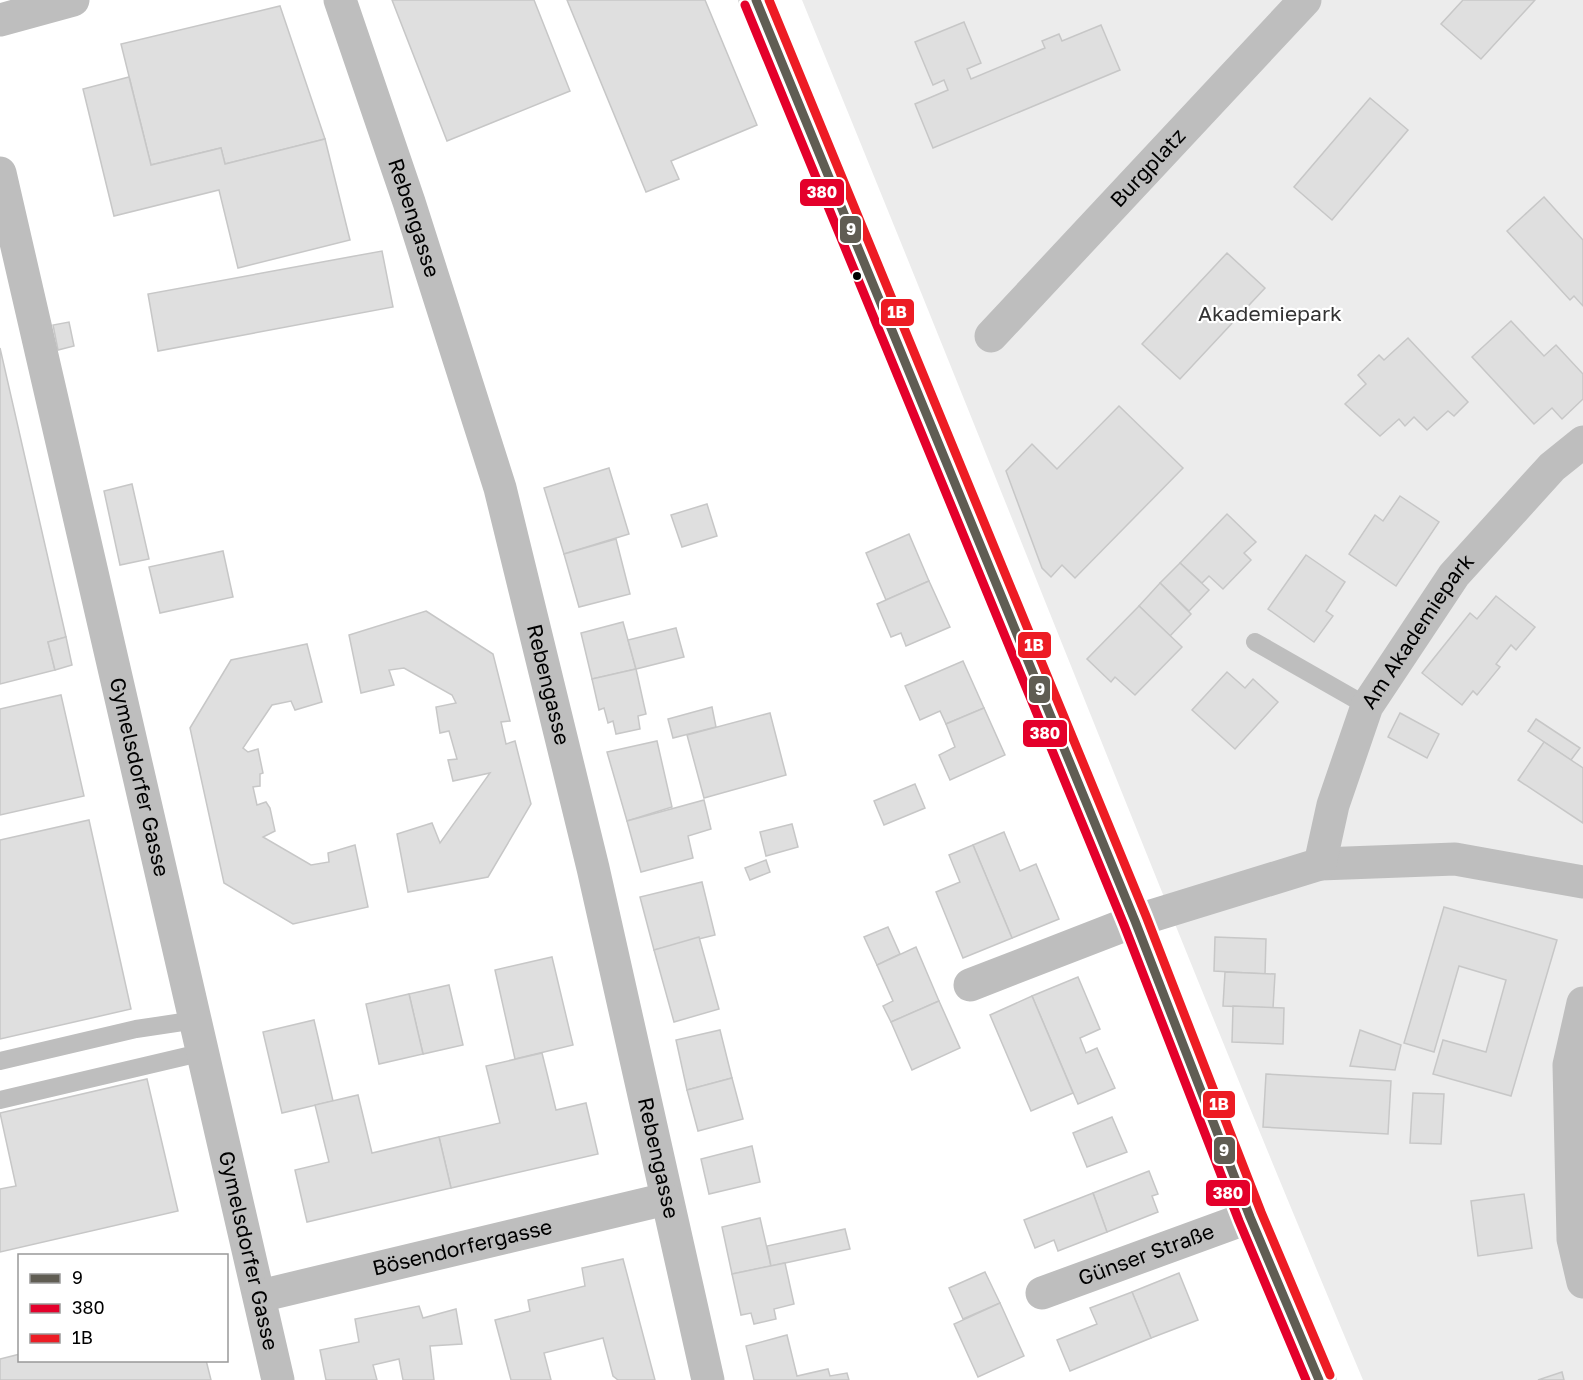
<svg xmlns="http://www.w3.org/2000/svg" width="1583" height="1380" viewBox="0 0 1583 1380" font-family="'Golos Text',sans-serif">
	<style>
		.green { fill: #ececec }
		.building { fill: #dfdfdf; stroke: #c7c7c7; stroke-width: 1.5 }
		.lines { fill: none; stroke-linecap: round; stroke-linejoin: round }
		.primary-casing { stroke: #dbdbdb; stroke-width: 36 }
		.lane { stroke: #bebebe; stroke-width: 18 }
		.street { stroke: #bebebe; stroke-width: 33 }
		.primary { stroke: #bebebe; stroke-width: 33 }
		.bus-1-casing { stroke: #fff; stroke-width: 14 }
		.bus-2-casing { stroke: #fff; stroke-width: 14 }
		.bus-3-casing { stroke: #fff; stroke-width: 14 }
		.bus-1 { stroke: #605d53; stroke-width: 9 }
		.bus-2 { stroke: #e4002b; stroke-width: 9 }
		.bus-3 { stroke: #ed1c24; stroke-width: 9 }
		.bus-dot { fill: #000; stroke: #fff; stroke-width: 2 }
		.labels { text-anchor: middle; stroke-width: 4.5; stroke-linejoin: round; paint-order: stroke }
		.street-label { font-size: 21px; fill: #000; stroke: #fff }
		.park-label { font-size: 21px; fill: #333; stroke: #fff }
		.line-badge { stroke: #fff; stroke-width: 2 }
		.badge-label { font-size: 16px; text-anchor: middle; font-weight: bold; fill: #fff }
	</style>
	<rect width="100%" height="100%" fill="#fff"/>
	<path class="green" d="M802 0H1583V1380H1363C1170 923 991 459 802 0Z"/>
	<g class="building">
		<path d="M392 0H534L570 91 447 141Z"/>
		<path d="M567 0H705L757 125 671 161 679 179 646 192Z"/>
		<path d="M1463 0H1535L1481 59 1441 24Z"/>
		<path d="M280 6 325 139 225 164 221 148 151 165 121 44Z"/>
		<path d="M964 22 981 63 967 69 971 79 1045 48 1042 41 1059 34 1062 41 1101 25 1120 70 933 148 915 104 948 90 944 80 933 85 915 42Z"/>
		<path d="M129 77 151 165 221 148 225 164 325 139 350 240 238 268 219 190 114 216 83 89Z"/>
		<path d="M1370 98 1408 130 1332 220 1294 187Z"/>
		<path d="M1544 197 1583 240V306L1574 296 1570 300 1507 231Z"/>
		<path d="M382 251 393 307 158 351 148 294Z"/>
		<path d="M1227 253 1265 288 1180 379 1142 344Z"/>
		<path d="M1511 321 1544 356 1556 345 1583 374V399L1562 419 1552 408 1534 424 1472 357Z"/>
		<path d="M69 322 74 346 58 350 53 325Z"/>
		<path d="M1408 338 1468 402 1454 416 1448 411 1427 430 1414 417 1405 426 1399 419 1380 436 1345 404 1366 384 1358 375 1379 355 1384 360Z"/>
		<path d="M0 348 66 637 48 642 55 670 0 684Z"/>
		<path d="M1119 406 1183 468 1075 578 1062 565 1051 577 1042 568 1006 471 1032 444 1057 469Z"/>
		<path d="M609 468 629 534 564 554 544 488Z"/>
		<path d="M132 484 149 559 120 565 104 491Z"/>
		<path d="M1400 496 1439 522 1396 586 1349 554 1375 515 1383 521Z"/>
		<path d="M707 504 717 536 682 547 671 515Z"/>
		<path d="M1227 514 1256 542 1244 553 1251 560 1223 589 1209 576 1202 583 1180 563Z"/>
		<path d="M909 534 929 581 886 600 866 553Z"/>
		<path d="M616 539 630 594 579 607 564 554Z"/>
		<path d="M223 551 233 597 160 613 149 567Z"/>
		<path d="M1306 555 1345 582 1326 611 1333 616 1314 642 1268 609Z"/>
		<path d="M1180 563 1209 590 1189 611 1160 583Z"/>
		<path d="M929 581 950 627 906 646 901 633 891 637 877 604Z"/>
		<path d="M1160 583 1191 614 1170 636 1139 606Z"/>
		<path d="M1496 596 1535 627 1516 650 1511 645 1496 664 1500 667 1477 695 1473 691 1462 705 1422 673 1470 613 1477 619Z"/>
		<path d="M1139 606 1182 647 1135 695 1115 677 1111 682 1087 659Z"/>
		<path d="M426 611 493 654 510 721 501 722 506 744 515 741 531 804 488 877 408 892 397 834 432 823 440 843 490 773 453 781 448 760 457 759 449 731 440 733 436 707 456 703 452 695 404 668 389 670 394 685 361 693 349 635Z"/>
		<path d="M623 622 636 669 592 679 581 633Z"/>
		<path d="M676 628 684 657 636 669 628 640Z"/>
		<path d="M66 637 72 665 55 670 48 642Z"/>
		<path d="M307 644 322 702 295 710 291 701 272 705 243 748 248 752 258 749 263 773 260 774V786L253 787 257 805 266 802 270 808 275 831 263 837 311 865 329 862 328 853 355 845 368 907 293 924 224 883 190 728 231 660Z"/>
		<path d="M963 661 984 708 946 724 940 711 920 720 905 686Z"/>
		<path d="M636 669 646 714 638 716 640 729 616 734 613 721 608 723 604 708 599 710 592 679Z"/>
		<path d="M1227 672 1245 688 1253 679 1278 702 1235 749 1192 710Z"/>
		<path d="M61 695 84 796 0 815V709Z"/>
		<path d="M712 707 716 727 673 738 668 719Z"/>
		<path d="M984 708 1005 755 950 780 939 755 955 747 946 724Z"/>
		<path d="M770 713 786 775 704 798 687 735Z"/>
		<path d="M1400 713 1439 734 1427 758 1388 737Z"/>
		<path d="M1536 719 1580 748 1571 760 1528 731Z"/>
		<path d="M657 741 672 807 627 821 607 752Z"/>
		<path d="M1544 742 1583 768V823L1518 780Z"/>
		<path d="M915 784 925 808 884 825 874 801Z"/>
		<path d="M704 800 711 829 688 836 693 858 641 872 627 821Z"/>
		<path d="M89 820 131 1009 0 1039V840Z"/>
		<path d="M792 824 798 847 766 856 760 832Z"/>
		<path d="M1004 832 1020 871 1036 864 1059 919 1012 938 973 845Z"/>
		<path d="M973 845 1012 938 963 958 936 892 960 882 949 855Z"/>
		<path d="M766 860 770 872 750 880 745 868Z"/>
		<path d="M702 882 715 935 654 950 640 897Z"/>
		<path d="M1444 907 1557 940 1511 1096 1433 1074 1443 1040 1486 1052 1506 980 1459 966 1434 1052 1404 1043Z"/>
		<path d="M888 927 900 954 877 965 864 937Z"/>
		<path d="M699 937 719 1009 674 1022 654 950Z"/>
		<path d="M1215 937 1266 939 1265 974 1214 971Z"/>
		<path d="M916 947 939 1001 891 1022 883 1006 893 1001 877 965Z"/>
		<path d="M552 957 573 1045 515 1059 495 970Z"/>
		<path d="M1225 972 1275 974 1273 1008 1223 1006Z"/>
		<path d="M1078 977 1100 1029 1080 1038 1086 1053 1097 1048 1115 1088 1078 1104 1032 996Z"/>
		<path d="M449 985 463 1045 423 1054 409 994Z"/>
		<path d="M409 994 423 1054 379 1064 366 1004Z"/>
		<path d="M1032 996 1073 1093 1031 1111 990 1015Z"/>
		<path d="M939 1001 960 1048 912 1070 891 1022Z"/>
		<path d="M1233 1006 1284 1008 1283 1044 1232 1042Z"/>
		<path d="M314 1020 333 1101 282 1113 263 1032Z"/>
		<path d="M720 1030 732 1078 687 1090 676 1040Z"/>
		<path d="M1360 1030 1401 1045 1395 1070 1350 1066Z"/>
		<path d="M542 1053 556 1110 586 1103 598 1154 451 1188 439 1137 500 1123 486 1066Z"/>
		<path d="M1266 1074 1391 1081 1388 1134 1263 1127Z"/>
		<path d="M732 1078 743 1119 698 1131 687 1090Z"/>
		<path d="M147 1079 178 1211 0 1252V1189L16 1186 0 1113Z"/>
		<path d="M1413 1093 1444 1094 1441 1144 1410 1143Z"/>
		<path d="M358 1095 372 1153 439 1137 451 1188 307 1222 295 1170 329 1162 315 1105Z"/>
		<path d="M1112 1117 1127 1152 1087 1167 1073 1133Z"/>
		<path d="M752 1146 760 1182 709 1194 701 1159Z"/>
		<path d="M1149 1171 1158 1194 1152 1196 1158 1212 1107 1232 1093 1193Z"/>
		<path d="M1093 1193 1107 1232 1058 1251 1054 1240 1035 1248 1024 1220Z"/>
		<path d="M1524 1194 1532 1248 1478 1256 1471 1201Z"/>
		<path d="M760 1218 771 1266 732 1274 722 1227Z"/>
		<path d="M845 1229 850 1249 771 1266 767 1246Z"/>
		<path d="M623 1259 655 1380H618L613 1376 603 1338 544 1353 551 1380H511L495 1320 530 1311 528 1300 585 1286 582 1268Z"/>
		<path d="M785 1263 794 1304 774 1309 776 1319 754 1324 751 1313 741 1315 732 1274Z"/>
		<path d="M985 1272 1000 1303 963 1319 949 1288Z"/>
		<path d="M1179 1273 1198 1320 1151 1338 1132 1292Z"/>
		<path d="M1132 1292 1151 1338 1070 1371 1057 1340 1097 1324 1090 1308Z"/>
		<path d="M1000 1303 1024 1356 978 1377 954 1324Z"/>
		<path d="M419 1306 423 1318 456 1309 462 1344 430 1346 434 1380H403L399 1359 373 1365 377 1380H326L320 1350 359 1342 355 1319Z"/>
		<path d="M787 1335 797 1376 828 1369 830 1376 847 1373 849 1380H754L746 1346Z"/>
		<path d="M20 1354V1360H206L211 1380H0V1359Z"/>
		<path d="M1562 1372 1564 1380H1538Z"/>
	</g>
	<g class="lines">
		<defs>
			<path id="primary" d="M756 0 1135 921 1250 1217 1319 1380"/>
		</defs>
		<use href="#primary" class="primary-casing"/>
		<g class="lane">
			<path d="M1255 642 1367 706"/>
			<path d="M0 1061 136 1029 196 1020"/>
			<path d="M0 1100 204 1052"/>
		</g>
		<g class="street">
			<path id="s1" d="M340 0 409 202 500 488 593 868 708 1380"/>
			<path d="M0 20 73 0"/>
			<path id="s2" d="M0 173 278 1380"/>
			<path id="s3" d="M991 336 1305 0"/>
			<path d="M1320 864 1455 859 1583 882"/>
			<path id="s4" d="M970 985 1135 921 1320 864 1333 805 1367 706 1454 575 1552 467 1583 442"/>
			<path d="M1583 1003 1569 1065 1573 1239 1583 1282"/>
			<path id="s5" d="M1042 1293 1250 1217"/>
			<path id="s6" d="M260 1296 666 1199"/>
		</g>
		<use href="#primary" class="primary"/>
		<defs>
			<path id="bus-1" d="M756 0 1135 921 1250 1217 1319 1380"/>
			<path id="bus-2" d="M745 5 1124 925 1239 1221 1306 1380"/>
			<path id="bus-3" d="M769 0 1146 916 1261 1212 1330 1375"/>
		</defs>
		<use href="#bus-1" class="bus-1-casing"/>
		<use href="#bus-2" class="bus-2-casing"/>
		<use href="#bus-3" class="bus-3-casing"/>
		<use href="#bus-1" class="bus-1"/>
		<use href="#bus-2" class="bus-2"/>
		<use href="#bus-3" class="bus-3"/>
	</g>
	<circle class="bus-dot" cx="857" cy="276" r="5"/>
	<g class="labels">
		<g class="street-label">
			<text dy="7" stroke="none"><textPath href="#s3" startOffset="230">Burgplatz</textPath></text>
			<text dy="7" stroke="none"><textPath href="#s1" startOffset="230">Rebengasse</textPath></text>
			<text dy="7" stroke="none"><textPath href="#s4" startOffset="626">Am Akademiepark</textPath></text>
			<text dy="7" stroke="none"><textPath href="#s1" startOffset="716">Rebengasse</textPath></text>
			<text dy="7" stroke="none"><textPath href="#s2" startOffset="620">Gymelsdorfer Gasse</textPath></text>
			<text dy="7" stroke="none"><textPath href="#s1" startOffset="1202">Rebengasse</textPath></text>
			<text dy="7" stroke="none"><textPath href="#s6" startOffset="208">Bösendorfergasse</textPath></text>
			<text dy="7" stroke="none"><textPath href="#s2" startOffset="1106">Gymelsdorfer Gasse</textPath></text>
			<text dy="7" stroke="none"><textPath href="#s5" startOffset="111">Günser Straße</textPath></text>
		</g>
		<g class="park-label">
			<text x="1270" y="321">Akademiepark</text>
		</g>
	</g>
	<g class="line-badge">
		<rect x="799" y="178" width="46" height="29" rx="6" fill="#e4002b"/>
		<rect x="839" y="215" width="23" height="29" rx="6" fill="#605d53"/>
		<rect x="880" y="298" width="35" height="29" rx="6" fill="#ed1c24"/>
		<rect x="1017" y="631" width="35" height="28" rx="6" fill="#ed1c24"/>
		<rect x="1028" y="675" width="23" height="29" rx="6" fill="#605d53"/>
		<rect x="1022" y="719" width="46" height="29" rx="6" fill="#e4002b"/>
		<rect x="1202" y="1090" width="34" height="29" rx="6" fill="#ed1c24"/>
		<rect x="1213" y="1136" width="23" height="29" rx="6" fill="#605d53"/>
		<rect x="1205" y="1179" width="46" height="28" rx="6" fill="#e4002b"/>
	</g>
	<g class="badge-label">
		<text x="822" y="198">380</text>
		<text x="851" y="235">9</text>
		<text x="897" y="318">1B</text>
		<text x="1034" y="651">1B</text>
		<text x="1040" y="695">9</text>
		<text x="1045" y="739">380</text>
		<text x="1219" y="1110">1B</text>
		<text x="1224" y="1156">9</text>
		<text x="1228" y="1199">380</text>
	</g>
	<rect x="18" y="1254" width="210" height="108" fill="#ffffff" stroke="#999999" stroke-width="1.5"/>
	<rect x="30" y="1274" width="30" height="9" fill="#605d53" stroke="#999999" stroke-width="1.5"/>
	<text x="72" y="1284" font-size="18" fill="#000000">9</text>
	<rect x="30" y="1304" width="30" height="9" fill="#e4002b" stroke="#999999" stroke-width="1.5"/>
	<text x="72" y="1314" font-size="18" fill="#000000">380</text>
	<rect x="30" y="1334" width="30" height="9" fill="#ed1c24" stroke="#999999" stroke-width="1.5"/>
	<text x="72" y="1344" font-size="18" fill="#000000">1B</text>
</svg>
